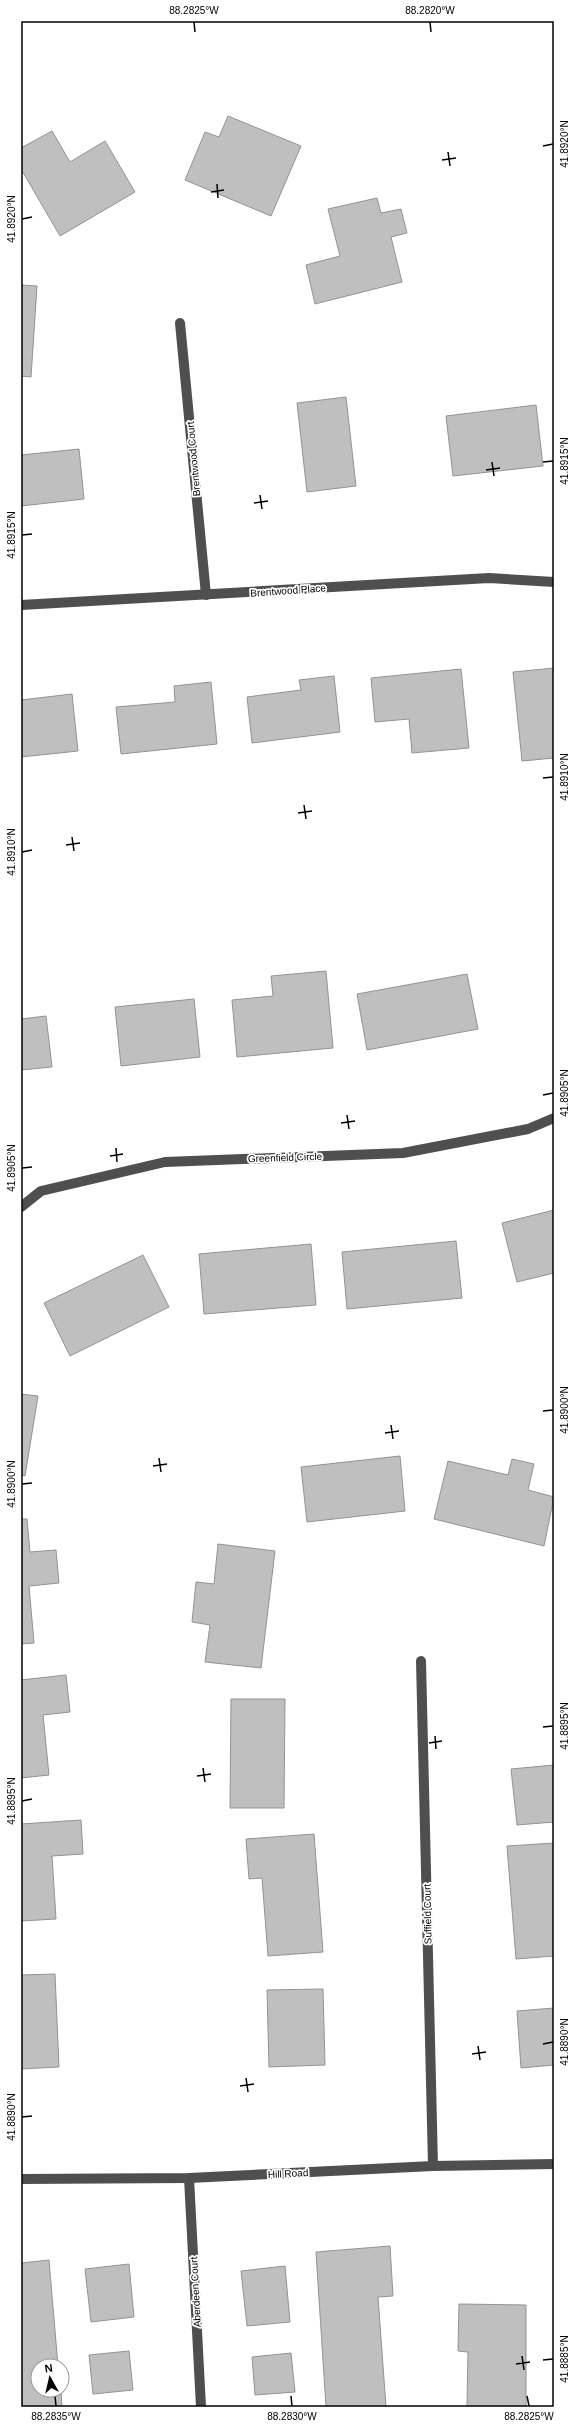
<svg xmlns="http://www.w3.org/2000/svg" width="575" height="2428" viewBox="0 0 575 2428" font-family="Helvetica,sans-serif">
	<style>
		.building { fill: #bfbfbf; stroke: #939393 }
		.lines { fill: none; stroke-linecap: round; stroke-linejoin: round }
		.minor { stroke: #4f4f4f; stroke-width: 10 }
		.ticks { fill: none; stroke: #000; stroke-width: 1.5 }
		.labels { text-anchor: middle; stroke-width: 3.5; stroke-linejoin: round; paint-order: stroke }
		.street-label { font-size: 10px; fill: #000; stroke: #fff }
		.neatline { fill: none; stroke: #000; stroke-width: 1.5 }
		.ticks-label { font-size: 10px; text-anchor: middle; fill: #000 }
	</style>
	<rect width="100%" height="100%" fill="#fff"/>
	<g class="building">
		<path d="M228 116 301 146 271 216 185 180 205 132 219 137Z"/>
		<path d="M52 131 70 162 105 141 135 192 60 236 21 169V148Z"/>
		<path d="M377 198 381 213 401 209 407 233 391 237 402 282 315 304 306 265 340 256 328 209Z"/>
		<path d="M21 285 37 286 31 377 21 376Z"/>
		<path d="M346 397 356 486 307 492 297 403Z"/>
		<path d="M536 405 543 466 453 476 446 416Z"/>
		<path d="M79 449 84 499 21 506V455Z"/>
		<path d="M554 668V758L522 761 513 672Z"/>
		<path d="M461 669 469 748 412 753 409 719 375 722 371 678Z"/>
		<path d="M334 676 340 732 252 743 247 697 301 690 299 680Z"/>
		<path d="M211 682 217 744 121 754 116 707 175 702 174 686Z"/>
		<path d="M72 694 78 751 21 757V700Z"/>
		<path d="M326 971 333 1048 237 1057 232 1000 273 996 271 976Z"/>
		<path d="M467 974 478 1029 367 1050 357 994Z"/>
		<path d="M194 999 200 1057 121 1066 115 1007Z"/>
		<path d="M46 1016 52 1067 21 1070V1019Z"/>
		<path d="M554 1210V1273L517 1282 502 1223Z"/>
		<path d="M456 1241 462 1298 347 1309 342 1252Z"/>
		<path d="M311 1244 316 1305 204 1314 199 1254Z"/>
		<path d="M143 1255 169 1307 70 1356 44 1303Z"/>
		<path d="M21 1394 38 1396 25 1476 21 1475Z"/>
		<path d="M400 1456 405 1511 307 1522 301 1467Z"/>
		<path d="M512 1459 534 1464 528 1490 554 1497 544 1546 434 1519 448 1461 508 1475Z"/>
		<path d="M21 1519H27L30 1552 56 1550 59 1583 29 1586 34 1643 21 1644Z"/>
		<path d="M218 1544 275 1551 261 1668 205 1662 210 1625 192 1622 196 1582 214 1584Z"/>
		<path d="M66 1675 70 1712 43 1715 49 1775 21 1778V1680Z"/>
		<path d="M231 1699H285L284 1808H230Z"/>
		<path d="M554 1765V1822L517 1825 511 1769Z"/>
		<path d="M81 1820 83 1854 52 1856 56 1919 21 1921V1824Z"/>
		<path d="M314 1834 323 1952 268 1956 262 1878 249 1879 246 1839Z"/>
		<path d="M554 1843V1956L516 1959 507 1846Z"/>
		<path d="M55 1974 59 2067 21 2069V1975Z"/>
		<path d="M323 1989 325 2065 269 2067 267 1990Z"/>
		<path d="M554 2008V2065L521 2068 517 2011Z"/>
		<path d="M390 2246 393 2296 378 2297 386 2407H326L316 2252Z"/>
		<path d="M49 2260 58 2366H38V2390H61L62 2407H21V2263Z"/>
		<path d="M129 2264 134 2317 91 2322 85 2269Z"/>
		<path d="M285 2266 290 2322 247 2326 241 2271Z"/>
		<path d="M459 2304 526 2305V2407H467L468 2352 458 2351Z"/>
		<path d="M129 2351 133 2390 93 2394 89 2355Z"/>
		<path d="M291 2353 295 2392 255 2395 252 2357Z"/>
	</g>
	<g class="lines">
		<g class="minor">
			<path d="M180 323 206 595"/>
			<path d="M21 605 489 578 554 582"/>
			<path d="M21 1207 41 1191 165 1162 403 1153 528 1129 554 1118"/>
			<path d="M421 1661 433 2166"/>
			<path d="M189 2178 201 2407"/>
			<path d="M21 2179 189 2178 433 2166 554 2164"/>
		</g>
	</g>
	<path class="ticks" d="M194 22 195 32M430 22 431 32M543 146 553 144M448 152 450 166M442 160 456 158M217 184 218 198M211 192 224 190M22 219 32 217M492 462 494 476M543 462 553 461M486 470 500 468M260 495 262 509M254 503 268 501M22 535 32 534M543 778 553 777M304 805 306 819M298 813 312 811M72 837 74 851M66 845 80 843M22 852 32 850M543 1095 553 1093M347 1115 349 1129M341 1123 355 1121M116 1148 117 1162M110 1156 123 1154M22 1168 32 1167M543 1411 553 1410M391 1425 393 1439M385 1433 399 1431M159 1458 161 1472M153 1466 167 1464M22 1484 32 1483M543 1727 553 1726M435 1736 436 1749M429 1743 442 1741M203 1768 205 1782M197 1776 211 1774M22 1801 32 1799M543 2044 553 2042M478 2046 480 2060M472 2054 486 2052M246 2078 248 2092M240 2086 254 2084M22 2117 32 2116M522 2356 524 2370M543 2360 553 2359M516 2364 530 2362M55 2396 56 2406M291 2396 292 2406M527 2396 529 2406"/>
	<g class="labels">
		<g class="street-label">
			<text transform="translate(193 459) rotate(-95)" y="4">Brentwood Court</text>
			<text transform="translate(288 590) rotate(-4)" y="4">Brentwood Place</text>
			<text transform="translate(285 1157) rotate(-2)" y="4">Greenfield Circle</text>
			<text transform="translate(427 1914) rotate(-91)" y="4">Suffield Court</text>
			<text transform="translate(288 2173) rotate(-3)" y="4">Hill Road</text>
			<text transform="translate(195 2292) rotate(-93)" y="4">Aberdeen Court</text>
		</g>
	</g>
	<rect width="575" height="2428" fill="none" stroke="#ffffff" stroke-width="44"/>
	<g transform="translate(50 2378) rotate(352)"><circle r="19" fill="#ffffff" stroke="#999999"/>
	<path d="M0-3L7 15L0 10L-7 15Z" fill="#000000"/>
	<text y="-6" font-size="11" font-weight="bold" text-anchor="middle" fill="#000000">N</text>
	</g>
	<rect x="22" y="22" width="531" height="2384" class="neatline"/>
	<g class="ticks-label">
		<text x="194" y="14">88.2825°W</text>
		<text x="430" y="14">88.2820°W</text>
		<text transform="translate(564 144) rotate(-90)" y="4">41.8920°N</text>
		<text transform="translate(11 219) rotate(-90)" y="4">41.8920°N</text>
		<text transform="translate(564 461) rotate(-90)" y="4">41.8915°N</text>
		<text transform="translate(11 535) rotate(-90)" y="4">41.8915°N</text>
		<text transform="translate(564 777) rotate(-90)" y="4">41.8910°N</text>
		<text transform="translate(11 852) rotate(-90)" y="4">41.8910°N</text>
		<text transform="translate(564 1093) rotate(-90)" y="4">41.8905°N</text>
		<text transform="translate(11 1168) rotate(-90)" y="4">41.8905°N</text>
		<text transform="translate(564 1410) rotate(-90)" y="4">41.8900°N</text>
		<text transform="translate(11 1484) rotate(-90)" y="4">41.8900°N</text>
		<text transform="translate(564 1726) rotate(-90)" y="4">41.8895°N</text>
		<text transform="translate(11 1801) rotate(-90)" y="4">41.8895°N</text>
		<text transform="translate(564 2042) rotate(-90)" y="4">41.8890°N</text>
		<text transform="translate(11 2117) rotate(-90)" y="4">41.8890°N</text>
		<text transform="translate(564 2359) rotate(-90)" y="4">41.8885°N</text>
		<text x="56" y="2420">88.2835°W</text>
		<text x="292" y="2420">88.2830°W</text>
		<text x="529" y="2420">88.2825°W</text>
	</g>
</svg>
